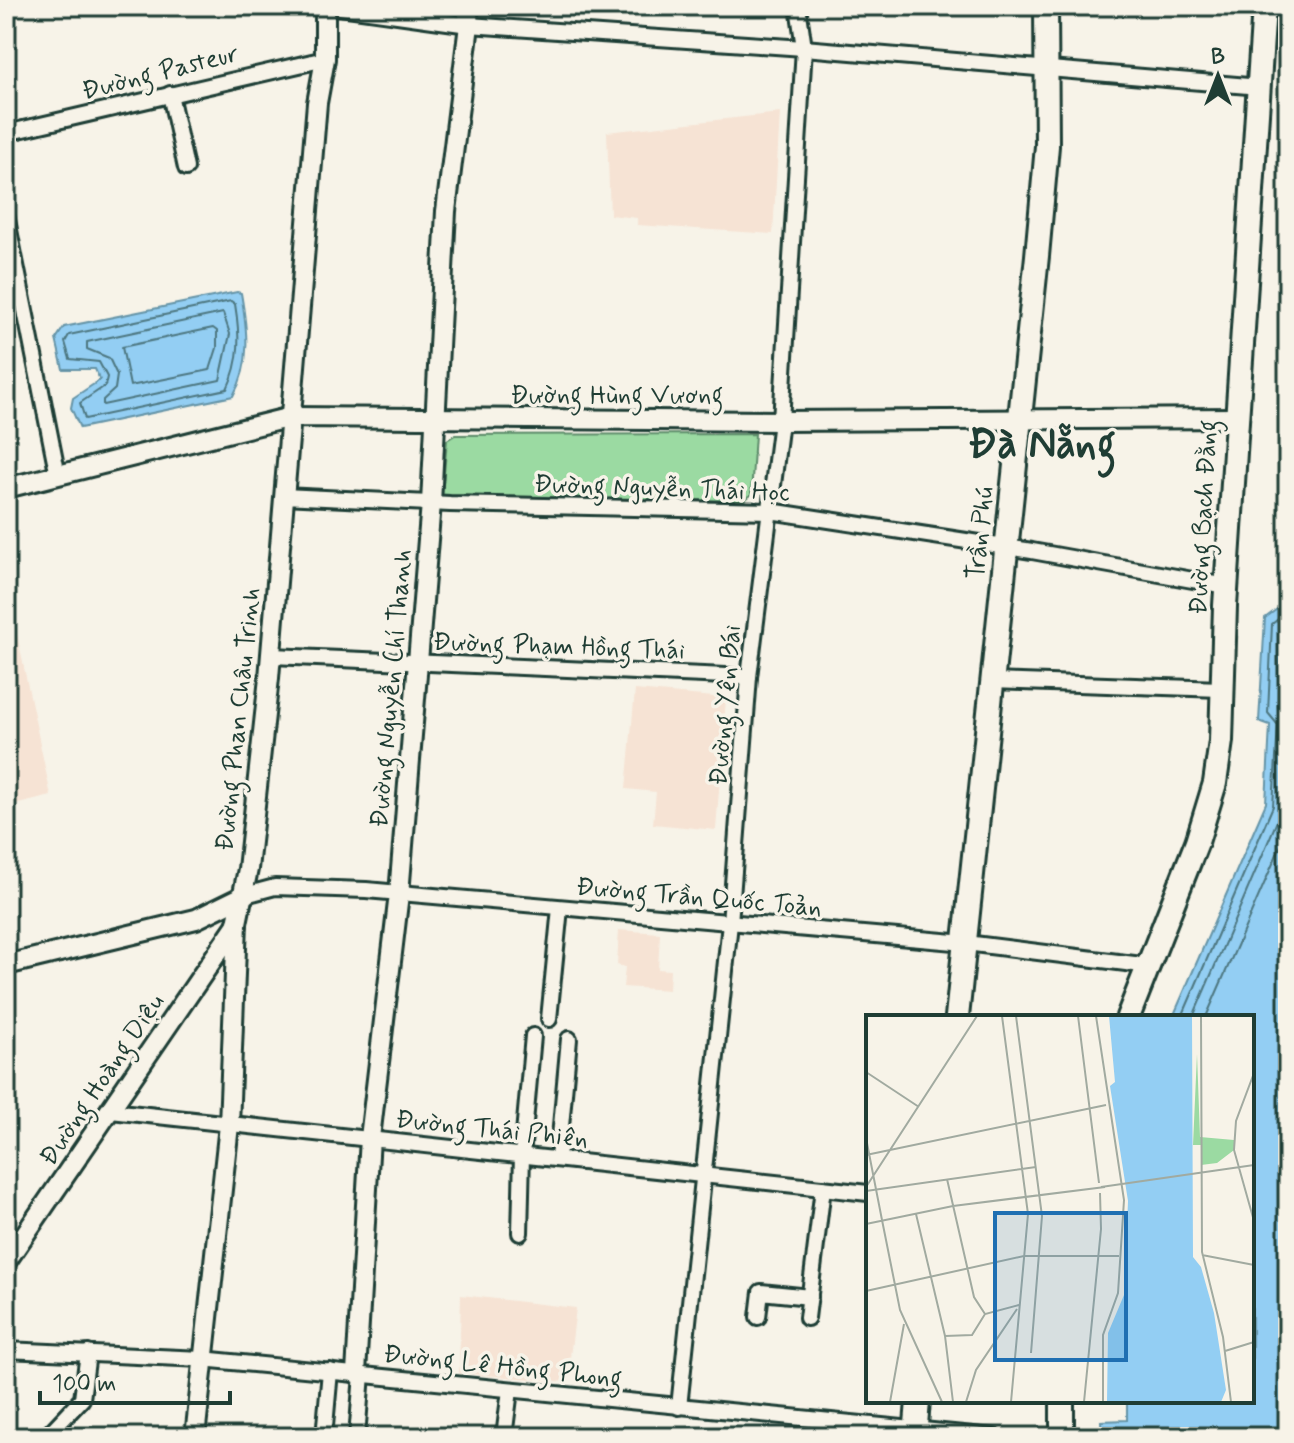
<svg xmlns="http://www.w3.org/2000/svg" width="1294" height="1443" viewBox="0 0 1294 1443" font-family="Mynerve,sans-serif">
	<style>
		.built { fill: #f6e3d4 }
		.green { fill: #9bdaa2; stroke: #5d8c6b; stroke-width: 2 }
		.water { fill: #93cef3; stroke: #6594a7; stroke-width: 2 }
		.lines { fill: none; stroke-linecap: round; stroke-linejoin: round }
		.shore { stroke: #4d7780; stroke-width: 2 }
		.minor-casing { stroke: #1f3d34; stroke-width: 20 }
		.tertiary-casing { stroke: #1f3d34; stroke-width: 24 }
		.primary-casing { stroke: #1f3d34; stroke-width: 28 }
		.minor { stroke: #f7f3e8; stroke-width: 14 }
		.tertiary { stroke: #f7f3e8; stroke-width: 18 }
		.primary { stroke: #f7f3e8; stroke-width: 22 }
		.labels { text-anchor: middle; stroke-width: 7; stroke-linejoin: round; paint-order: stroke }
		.street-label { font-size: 26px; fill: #1f3d34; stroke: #f7f3e8 }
		.town-label { font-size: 42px; font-weight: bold; fill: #1f3d34; stroke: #f7f3e8 }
		.inset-road { fill: none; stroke: #a1aaa0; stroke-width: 2 }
		.view { fill: #1f6fb2; fill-opacity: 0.15; stroke: #1f6fb2; stroke-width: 4 }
		.inset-edge { fill: none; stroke: #1f3d34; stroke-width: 4 }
	</style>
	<rect width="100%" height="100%" fill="#f7f3e8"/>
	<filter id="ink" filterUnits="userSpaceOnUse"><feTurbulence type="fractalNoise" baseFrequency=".0125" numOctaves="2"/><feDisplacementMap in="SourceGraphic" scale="16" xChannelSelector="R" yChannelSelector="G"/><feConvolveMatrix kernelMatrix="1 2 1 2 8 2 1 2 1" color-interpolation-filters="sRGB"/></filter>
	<g filter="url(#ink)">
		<g class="built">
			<path d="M780 113 773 234 637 225V218L610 215 607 132Z"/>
			<path d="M6 582 51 796 6 807Z"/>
			<path d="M635 690 726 698 716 830 653 824 656 792 626 789Z"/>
			<path d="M619 930 660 933 658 969 670 970 669 990 623 987 625 967 617 965Z"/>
			<path d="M461 1295 576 1308 567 1382 459 1373Z"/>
		</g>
		<path class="green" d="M755 434 751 495 743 501 442 496 447 440 455 435Z"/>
		<g class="water">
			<path d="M237 292 241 293C247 328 252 363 233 396L80 428 71 408 73 398 100 380 95 369H63L56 339 64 327Z"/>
			<path d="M1288 601V1437H1102L1101 1421 1127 1420V1401H1252V1017H1173L1266 803 1270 725 1259 721 1265 618Z"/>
		</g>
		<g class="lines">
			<g class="shore">
				<path d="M231 301 235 304C240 334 241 361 227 389L85 419 80 403 105 386 107 377 99 362 70 359 65 342 69 335Z"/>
				<path d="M223 313 230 334 220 380 103 405V400L115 389 117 375 109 358 87 349V342Z"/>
				<path d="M213 328 217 331V348L210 370 130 386 122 347Z"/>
				<path d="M1182 1017 1273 806 1278 725 1268 713 1272 624 1288 611"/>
				<path d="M1193 1017 1283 807 1288 726 1278 707 1282 629 1288 623"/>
				<path d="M1206 1017 1288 829"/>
			</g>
			<defs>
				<g id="minor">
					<path d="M333 6 469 25 804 48 1260 87"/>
					<path d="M170 94 186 168"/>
					<path d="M6 133 325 59"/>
					<path d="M6 215 58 476"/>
					<path d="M283 496 450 504 770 511 1032 551 1226 586"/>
					<path d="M272 656 749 677"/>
					<path d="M992 681 1221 689"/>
					<path d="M245 895 275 887 366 890 966 943 1150 966"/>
					<path d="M549 1019 560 908"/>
					<path d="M111 1111 868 1193"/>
					<path d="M558 1159 569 1039"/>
					<path d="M520 1233 522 1155 533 1036"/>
					<path d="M758 1317 761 1292 810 1297"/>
					<path d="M807 1318 823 1188"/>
					<path d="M6 1350 202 1359 994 1437"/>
					<path d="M679 1407 730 923 749 677 781 421 804 48 798 6"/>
					<path d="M46 1437 82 1399 88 1353"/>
					<path d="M324 1437 330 1371"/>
					<path d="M357 1437 362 1374"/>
					<path d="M504 1437 510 1390"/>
				</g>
				<g id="tertiary">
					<path d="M6 488 291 417 781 421 1236 418"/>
					<path d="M6 965 196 919 245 895"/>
					<path d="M6 1262 237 924"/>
					<path d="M356 1373 370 1138 399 894 431 503 446 211 469 25 467 6"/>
					<path d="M195 1437 229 1125 237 923 248 869 269 678 317 103 325 59V6"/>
				</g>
				<g id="primary">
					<path d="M957 1017 1037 256 1047 146 1046 6"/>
					<path d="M1128 1017 1197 842 1215 783 1221 741 1225 606 1264 6"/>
					<path d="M915 1437 918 1401"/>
					<path d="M1062 1437V1401"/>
				</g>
			</defs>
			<use href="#minor" class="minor-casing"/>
			<use href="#tertiary" class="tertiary-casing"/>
			<use href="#primary" class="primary-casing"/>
			<use href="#minor" class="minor"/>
			<use href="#tertiary" class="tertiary"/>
			<use href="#primary" class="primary"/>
		</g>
	</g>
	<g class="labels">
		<g class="street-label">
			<text transform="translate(160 71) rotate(-14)" y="9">Đường Pasteur</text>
			<text x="617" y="403">Đường Hùng Vương</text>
			<text transform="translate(662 487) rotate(2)" y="9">Đường Nguyễn Thái Học</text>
			<text transform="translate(1202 517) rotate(-87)" y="9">Đường Bạch Đằng</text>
			<text transform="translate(979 533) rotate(-84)" y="9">Trần Phú</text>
			<text transform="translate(559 645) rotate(2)" y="9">Đường Phạm Hồng Thái</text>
			<text transform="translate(390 688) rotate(-85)" y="9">Đường Nguyễn Chí Thanh</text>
			<text transform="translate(724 705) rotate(-85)" y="9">Đường Yên Bái</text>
			<text transform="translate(237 719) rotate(-84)" y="9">Đường Phan Châu Trinh</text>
			<text transform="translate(699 896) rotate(5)" y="9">Đường Trần Quốc Toản</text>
			<text transform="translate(101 1079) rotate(-56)" y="9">Đường Hoàng Diệu</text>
			<text transform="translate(492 1128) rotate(6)" y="9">Đường Thái Phiên</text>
			<text transform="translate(503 1365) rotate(6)" y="9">Đường Lê Hồng Phong</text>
		</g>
		<g class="town-label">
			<text x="1042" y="457">Đà Nẵng</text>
		</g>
	</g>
	<g transform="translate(866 1015)">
		<rect width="388" height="388" fill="#f7f3e8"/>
		<path d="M331 39 334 122 368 125V135L351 148 335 150V130H327Z" fill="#9bdaa2"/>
		<path d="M243 1H326L327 242 335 252 348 298 360 375 355 387H241L242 318 258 280 262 186 244 71 249 67Z" fill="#93cef3"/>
		<path class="inset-road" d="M136 1 162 199 145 387M150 1 176 201 165 338M212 1 233 168M230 1 258 185 252 278 237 320V387M335 1 336 237 357 322 365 387M0 57 53 92M388 58 370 106 368 135 388 206M0 123 16 205M0 140 240 90M81 164 108 282 119 299M0 172 111 1M235 172 388 150M0 176 170 152M50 199 79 321 87 387M15 200 34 295 76 387M0 209 87 191 239 172M336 240 388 250M0 276 158 241H253M79 321 106 320 119 299 153 290M359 336 388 327M24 387 38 309M100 387 110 355 151 294M218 387 235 214 234 178"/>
		<path class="view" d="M129 198H260V345H129Z"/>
		<rect width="388" height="388" class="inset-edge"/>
	</g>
	<rect width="1294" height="1443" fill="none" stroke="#f7f3e8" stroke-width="32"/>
	<rect x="16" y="16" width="1262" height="1411" fill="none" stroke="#1f3d34" stroke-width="3" filter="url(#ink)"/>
	<g transform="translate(1218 76)" stroke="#f7f3e8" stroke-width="6" paint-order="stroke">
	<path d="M0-6L14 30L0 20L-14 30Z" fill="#1f3d34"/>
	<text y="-12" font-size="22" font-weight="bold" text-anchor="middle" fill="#1f3d34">B</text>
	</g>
	<path d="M40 1391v12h190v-12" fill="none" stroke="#1f3d34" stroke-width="4"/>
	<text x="52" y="1391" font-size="24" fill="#1f3d34" stroke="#f7f3e8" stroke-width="6" paint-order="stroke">100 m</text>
</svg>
